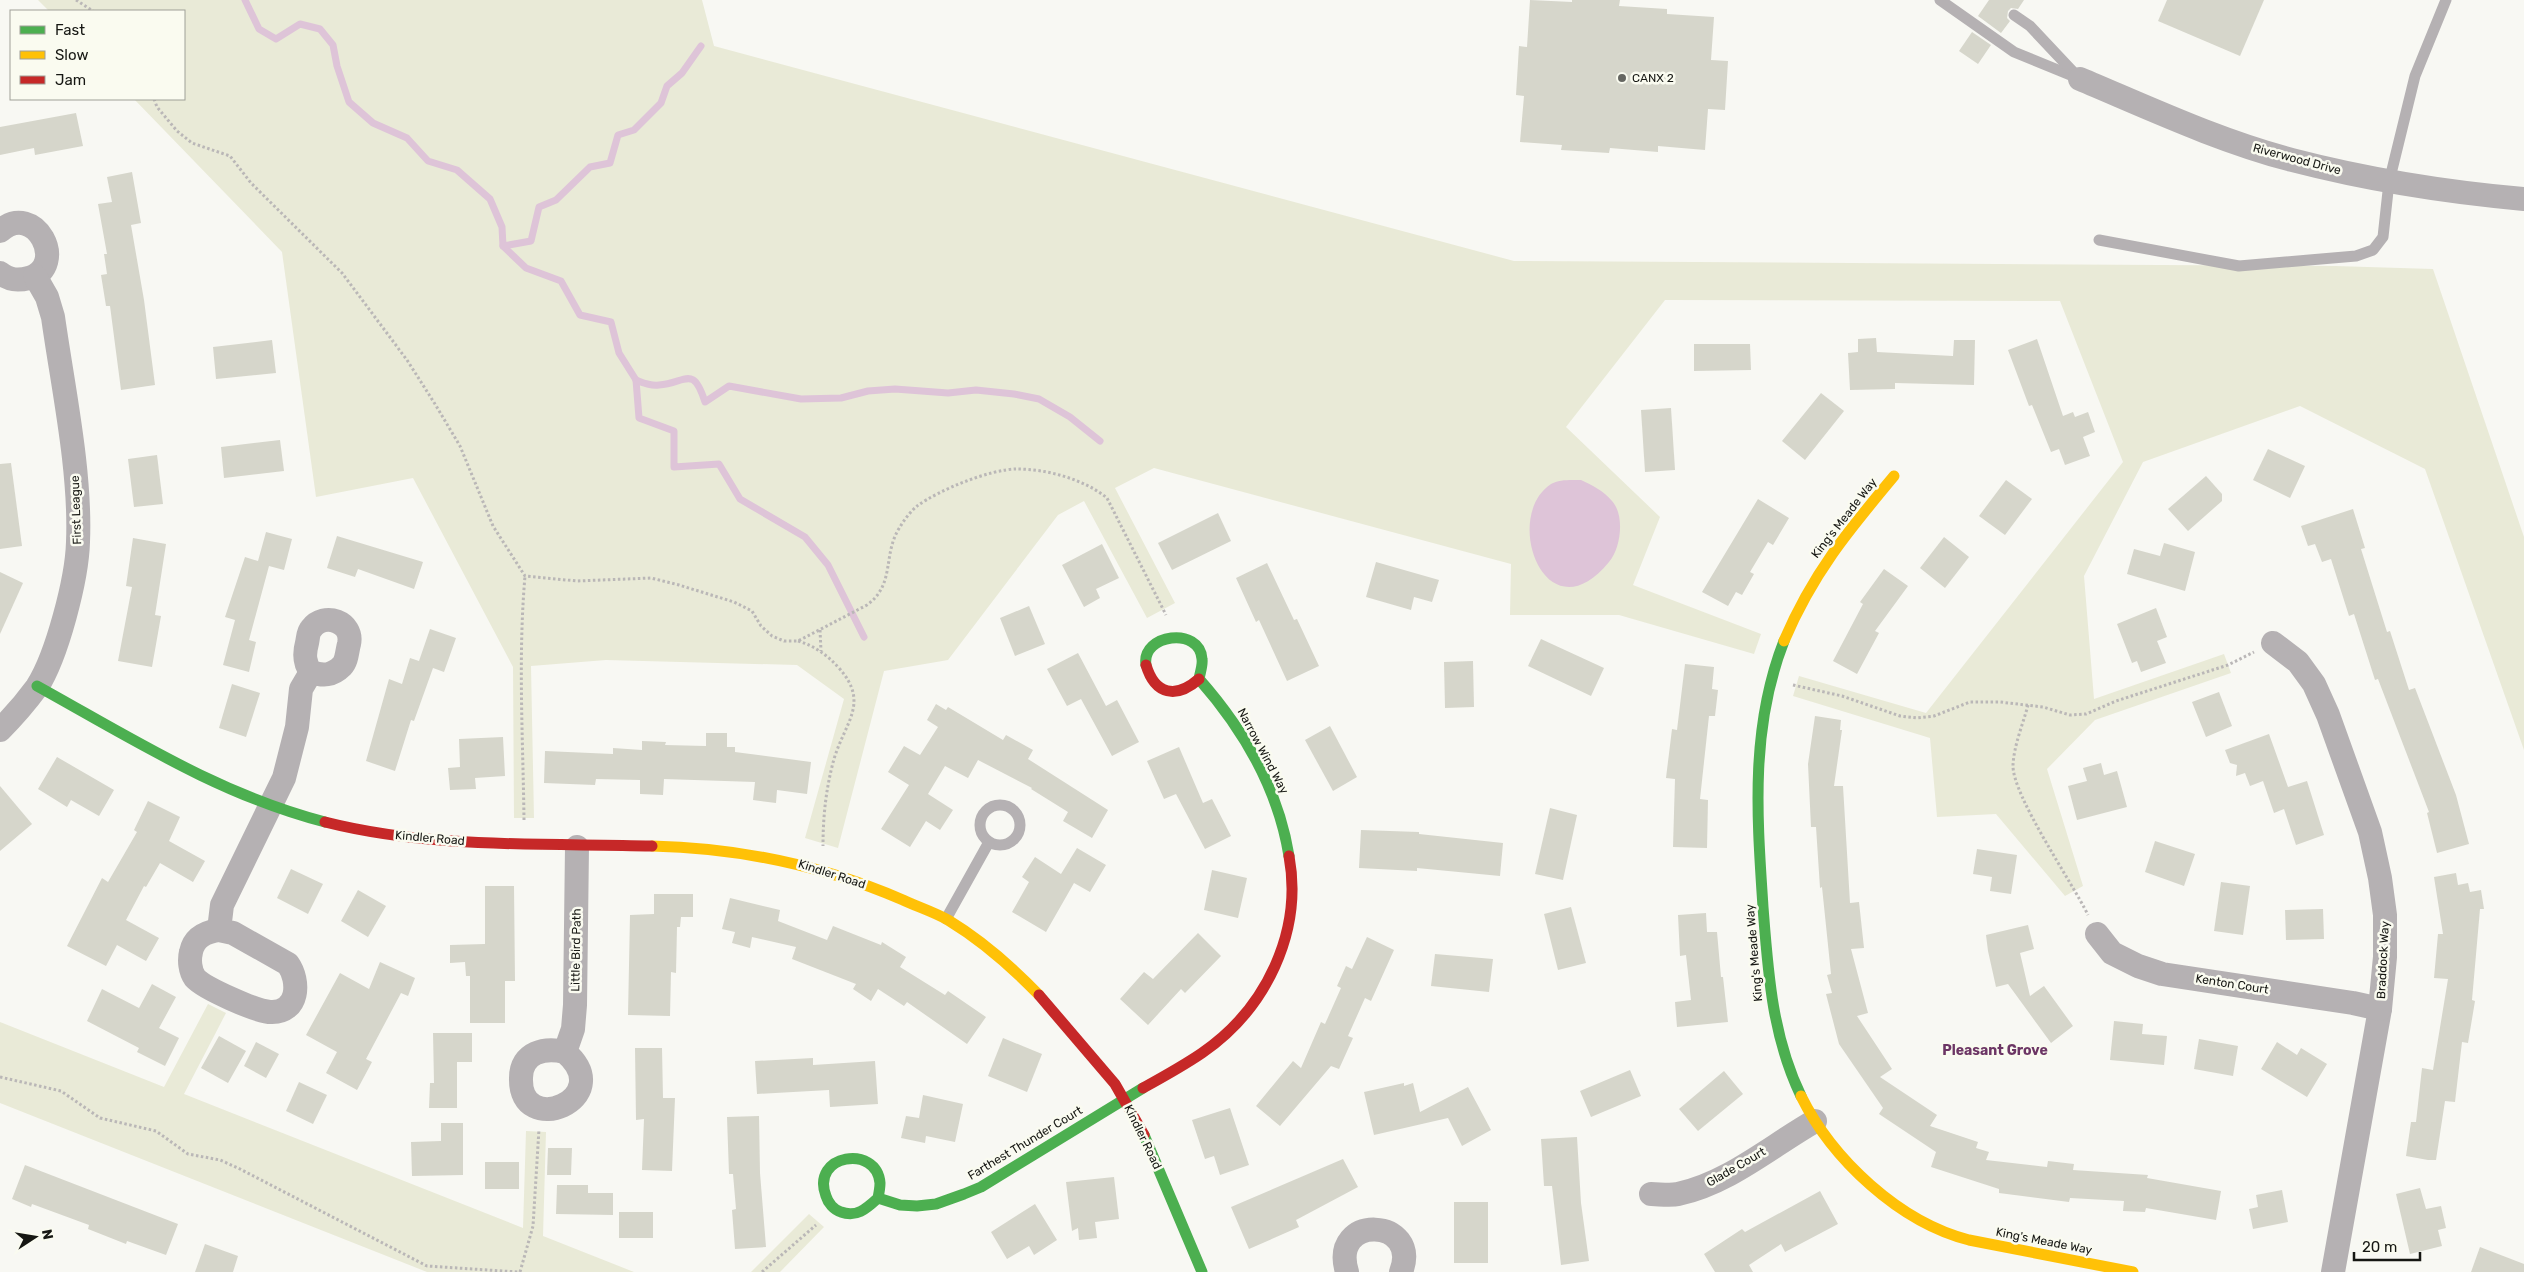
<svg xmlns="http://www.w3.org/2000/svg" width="2524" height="1272" viewBox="0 0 2524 1272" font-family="Rubik,sans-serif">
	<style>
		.green { fill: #e9ead7 }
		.water { fill: #dec4d8 }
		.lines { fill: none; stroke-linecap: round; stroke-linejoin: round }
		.stream { stroke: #dec4d8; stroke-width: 7 }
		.building { fill: #d6d6cb }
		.path { stroke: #bab7b7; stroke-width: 3; stroke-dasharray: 2.5 2.5; stroke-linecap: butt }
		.lane { stroke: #b5b1b3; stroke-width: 11 }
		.street { stroke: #b5b1b3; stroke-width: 24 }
		.fast { stroke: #4caf50; stroke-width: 11 }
		.slow { stroke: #ffc107; stroke-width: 11 }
		.jam { stroke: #c62828; stroke-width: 11 }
		.poi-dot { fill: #656661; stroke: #fafbf0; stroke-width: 2 }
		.labels { text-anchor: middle; stroke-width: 5; stroke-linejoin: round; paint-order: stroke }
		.poi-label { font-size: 12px; fill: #161713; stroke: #fafbf0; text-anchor: start }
		.street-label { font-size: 12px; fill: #161713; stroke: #fafbf0 }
		.neighbourhood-label { font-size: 14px; font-weight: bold; fill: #6c3665; stroke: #fafbf0 }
	</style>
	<rect width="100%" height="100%" fill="#f8f8f3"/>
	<g class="green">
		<path d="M38 0H702L714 46 1514 261 2335 266 2433 269 2524 537V750L2425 469 2300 406 2143 462 2084 576 2094 699 2224 654 2231 673 2095 720 2047 769 2083 886 2065 896 1996 814 1937 817 1930 738 1793 696 1799 676 1926 713 2123 462 2060 301 1665 300 1566 427 1660 517 1633 585 1761 634 1754 654 1619 615H1510L1511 564 1154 468 1115 488 1175 603 1147 618 1084 501 1058 515 948 660 884 671 838 848 805 838 844 699 797 665 606 660 531 666 534 818H514L513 667 413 478 316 497 282 252 134 99H184V11H49Z"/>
		<path d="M208 1004 226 1013 184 1094 523 1228 526 1131 546 1132 543 1236 634 1272H427L0 1103V1022L164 1087Z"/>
		<path d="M809 1214 824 1227 780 1272H751Z"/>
	</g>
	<path class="water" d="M1581 480C1592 485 1604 491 1612 501 1625 515 1621 548 1609 562 1546 639 1501 517 1551 484 1559 479 1572 480 1581 480Z"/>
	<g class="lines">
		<g class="stream">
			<path d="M245 0 259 29 276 39 300 24 320 29 333 45 337 66 349 102 373 123 407 138 428 161 457 170 490 199 502 227 503 246 526 268 561 281 580 315 611 322 619 353 636 380 639 418 674 431V467L719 464 740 499 805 537 828 565 864 637"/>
			<path d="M503 246 531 241 539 207 556 200 590 167 610 163 618 135 634 130 661 103 667 86 682 73 701 46"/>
			<path d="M636 380C644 383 650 386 659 385 686 383 693 364 705 402L729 386 801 399 841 398 868 391 895 389 948 393 976 390 1014 394 1039 399 1070 417 1100 441"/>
		</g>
	</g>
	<g class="building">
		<path d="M1530 0 1572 2V0H1620L1619 6 1667 9V14L1714 17 1711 60 1728 61 1725 110 1708 109 1705 150 1658 146V152L1610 148 1609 153 1561 150 1562 145 1520 142 1524 96 1516 95 1519 46 1527 47Z"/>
		<path d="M1989 0H2024L2018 9 2011 8 2008 11 2007 18 2010 21 2001 33 1978 16Z"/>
		<path d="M2167 0H2264L2240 56 2158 21Z"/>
		<path d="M1972 32 1991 45 1978 64 1959 51Z"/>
		<path d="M76 113 83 146 35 155 34 148 0 155V127Z"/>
		<path d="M132 172 141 223 131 225 144 300 155 385 121 390 110 306H106L101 275 107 274 104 254H107L98 204 112 202 107 177Z"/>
		<path d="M1876 338 1877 352 1953 356 1954 340H1975L1974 385 1895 383V389L1850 390 1848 353 1858 352V339Z"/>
		<path d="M2037 339 2063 416 2073 412 2075 417 2088 412 2095 432 2083 437 2090 456 2065 465 2059 449 2051 452 2032 405 2029 406 2008 350Z"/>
		<path d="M272 340 276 373 216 379 213 347Z"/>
		<path d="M1694 344H1750L1751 370 1694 371Z"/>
		<path d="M1821 393 1844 411 1805 460 1782 441Z"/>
		<path d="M1671 408 1675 470 1645 472 1641 410Z"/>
		<path d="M280 440 284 471 224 478 221 447Z"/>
		<path d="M2268 449 2305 466 2290 498 2253 480Z"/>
		<path d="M157 455 163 504 134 507 128 459Z"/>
		<path d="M11 463 22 546 0 549V464Z"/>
		<path d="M2206 476 2222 494V501L2188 531 2168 509Z"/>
		<path d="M2006 480 2032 499 2005 535 1979 516Z"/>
		<path d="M1758 499 1789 518 1773 545 1768 542 1750 572 1754 574 1742 595 1736 592 1728 606 1702 592Z"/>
		<path d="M2353 509 2365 548 2361 549 2387 632 2390 631 2409 690 2415 688 2456 795 2469 844 2437 853 2427 813 2429 812 2378 679 2375 680 2354 614 2349 616 2331 559 2322 562 2315 544 2308 546 2301 526Z"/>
		<path d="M1218 513 1231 541 1172 570 1158 543Z"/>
		<path d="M266 532 292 539 284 570 269 566 249 640 256 642 249 672 223 665 235 620 225 617 245 557 258 561Z"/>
		<path d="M337 536 423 562 414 589 358 569 355 577 327 568Z"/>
		<path d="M1944 537 1969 557 1945 588 1920 568Z"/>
		<path d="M133 538 166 544 155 615 161 616 152 667 118 661 132 587 126 586Z"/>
		<path d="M2164 543 2195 552 2185 591 2127 574 2134 549 2160 556Z"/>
		<path d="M1102 544 1119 578 1096 589 1100 598 1084 607 1062 565Z"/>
		<path d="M1376 562 1439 580 1432 602 1414 597 1411 610 1366 597Z"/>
		<path d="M1267 563 1294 620 1297 619 1319 666 1287 681 1259 620 1256 622 1236 578Z"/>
		<path d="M1884 569 1908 586 1875 631 1879 633 1857 674 1833 661 1863 604 1860 602Z"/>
		<path d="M0 572 23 583 0 634Z"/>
		<path d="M1029 606 1045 644 1015 656 1000 618Z"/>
		<path d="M2156 608 2167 637 2157 641 2166 663 2141 672 2137 661 2132 663 2117 624Z"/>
		<path d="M430 629 456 638 444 672 433 668 414 721 411 720 395 771 366 761 389 679 402 684 410 658 419 661Z"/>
		<path d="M1541 639 1604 668 1591 696 1528 666Z"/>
		<path d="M1078 653 1106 706 1117 700 1139 742 1112 756 1081 699 1067 706 1047 669Z"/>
		<path d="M1473 661 1474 707 1445 708 1444 662Z"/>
		<path d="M1685 664 1714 667 1712 689 1718 690 1715 716H1709L1700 799 1708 800 1707 848 1673 847 1675 779 1666 778 1672 729 1677 730Z"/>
		<path d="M232 684 260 693 246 737 219 728Z"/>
		<path d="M2219 692 2232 726 2206 737 2192 702Z"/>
		<path d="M936 704 946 710 948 707 1003 740 1006 735 1033 750 1028 759 1108 810 1092 838 1063 821 1068 812 1031 789 1032 788 978 760 968 778 945 766 928 794 953 810 940 830 926 821 910 847 881 829 909 785 888 772 904 746 920 755 938 727 927 720Z"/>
		<path d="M1815 716 1841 720 1840 730H1842L1834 786H1843L1850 903 1859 902 1864 948 1851 949 1868 1013 1857 1016 1892 1069 1880 1077 1937 1115 1930 1126 1978 1142 1976 1148 1989 1152 1986 1160 2047 1167 2048 1161 2074 1164 2073 1170 2148 1175 2147 1178 2221 1191 2216 1220 2146 1208 2145 1212 2123 1211 2124 1201 2070 1198 2069 1202 1999 1193V1189L1931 1167 1936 1152 1879 1114 1883 1108 1839 1044 1826 994 1832 993 1827 975 1831 974 1822 887 1820 888 1816 827H1811L1808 764Z"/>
		<path d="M1330 726 1357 777 1333 791 1305 740Z"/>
		<path d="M706 733H727V747H735V752L811 762 807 794 777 790 776 803 753 800 755 782 664 779 663 795 640 794V780L596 779 595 785 544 783 545 751 613 754V748L642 750V741L666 742 665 745 706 746Z"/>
		<path d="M2269 734 2288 787 2307 781 2324 835 2296 845 2284 809 2274 813 2263 781 2250 786 2245 773 2236 776 2237 765 2230 763 2225 750Z"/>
		<path d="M503 737 505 776 475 778 476 789 450 790 448 768 460 767 459 739Z"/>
		<path d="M1179 747 1203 803 1212 799 1231 836 1205 849 1176 794 1164 799 1147 761Z"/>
		<path d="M57 757 114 790 99 816 71 800 67 807 38 789Z"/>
		<path d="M2101 763 2104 775 2117 771 2127 807 2077 820 2068 786 2087 781 2083 768Z"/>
		<path d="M0 786 32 824 0 851Z"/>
		<path d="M148 801 180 817 169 841 205 861 193 882 160 863 146 887 144 886 126 920 159 938 146 961 117 945 106 966 67 946 102 878 108 882 137 832 134 830Z"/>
		<path d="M1550 808 1577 815 1563 880 1535 874Z"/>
		<path d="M1361 830 1419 832V834L1503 843 1500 876 1417 868V871L1359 868Z"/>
		<path d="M2155 841 2195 854 2184 886 2145 872Z"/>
		<path d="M1077 848 1106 865 1090 892 1074 883 1046 932 1012 912 1029 882 1022 877 1035 857 1061 874Z"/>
		<path d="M1977 849 2017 855 2011 894 1990 891 1992 877 1973 874Z"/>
		<path d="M291 869 323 884 308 914 277 898Z"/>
		<path d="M1212 870 1247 878 1238 918 1204 910Z"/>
		<path d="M2456 873 2458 885 2468 883 2470 892 2481 890 2484 909H2480L2472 1000 2475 1001 2468 1043 2462 1042 2455 1102 2445 1101 2436 1160H2428L2406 1156 2411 1122H2416L2422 1068 2433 1070 2448 979 2434 978 2438 934H2443L2434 877Z"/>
		<path d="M2221 882 2250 886 2243 935 2214 931Z"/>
		<path d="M485 886H514L515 981H505V1023H470V976H466L465 962 450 963V945L485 944Z"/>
		<path d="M358 890 386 906 368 937 341 921Z"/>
		<path d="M654 894H693V917H681L680 927H677L676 973 671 972 670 1016 628 1015 630 915 654 914Z"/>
		<path d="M730 898 780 910 778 921 827 940 833 926 881 945 882 942 906 957 900 967 945 995 948 991 986 1017 967 1044 907 1002 904 1006 878 989 871 1001 853 989 856 984 792 959 796 947 752 937 750 948 732 943 735 932 722 929Z"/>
		<path d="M1571 907 1586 963 1558 970 1544 914Z"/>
		<path d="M2323 909 2324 939 2286 940 2285 910Z"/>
		<path d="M1706 913 1707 932H1717L1721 977H1723L1728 1022 1677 1027 1675 1002 1691 1000 1686 955 1680 956 1678 915Z"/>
		<path d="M2028 925 2034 949 2020 953 2030 996 2044 986 2073 1026 2051 1043 2008 984 1996 987 1988 951 1986 935Z"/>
		<path d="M1198 933 1221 956 1185 993 1181 989 1148 1025 1120 999 1144 972 1153 979Z"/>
		<path d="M1367 937 1394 950 1371 1001 1365 998 1348 1036 1353 1038 1339 1069 1331 1066 1280 1126 1256 1106 1293 1061 1301 1068 1321 1022 1325 1024 1341 988 1337 986 1346 966 1352 969Z"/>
		<path d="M1435 954 1493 959 1489 992 1431 986Z"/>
		<path d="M380 962 415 978 408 996 401 993 366 1059 372 1062 357 1090 326 1073 337 1052 306 1035 340 973 369 989Z"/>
		<path d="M152 984 176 997 159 1028 179 1038 165 1066 137 1052 139 1048 87 1021 102 989 139 1008Z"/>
		<path d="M2114 1021 2143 1024 2142 1034 2167 1036 2164 1065 2110 1060Z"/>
		<path d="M433 1033H472V1062H457V1108H429L430 1083H434Z"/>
		<path d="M219 1036 246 1051 228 1083 201 1068Z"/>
		<path d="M1003 1038 1042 1054 1027 1092 988 1076Z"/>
		<path d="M2199 1039 2238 1046 2233 1076 2194 1069Z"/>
		<path d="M256 1042 279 1054 266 1078 244 1066Z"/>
		<path d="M2277 1042 2297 1055 2301 1048 2327 1064 2307 1097 2261 1069Z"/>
		<path d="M635 1048H662L663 1098H675L672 1171 642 1170 644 1119 636 1120Z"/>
		<path d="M813 1058V1065L875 1061 878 1104 830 1107 829 1090 757 1094 755 1061Z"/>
		<path d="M1630 1070 1641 1096 1591 1117 1580 1091Z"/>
		<path d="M1724 1071 1743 1094 1698 1131 1679 1109Z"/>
		<path d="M299 1082 327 1095 313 1124 286 1111Z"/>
		<path d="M1404 1083V1086L1413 1083 1420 1112 1468 1087 1491 1130 1462 1146 1448 1118 1374 1135 1364 1092Z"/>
		<path d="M923 1095 963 1104 955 1142 926 1136 925 1143 901 1138 906 1116 919 1118Z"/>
		<path d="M1230 1108 1249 1165 1220 1175 1214 1156 1205 1159 1192 1120Z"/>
		<path d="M759 1116 760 1173 766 1247 735 1249 732 1210 736 1209 733 1174H729L727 1117Z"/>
		<path d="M441 1123H463V1175L412 1176 411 1142 441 1141Z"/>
		<path d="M1577 1137 1581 1203 1589 1261 1561 1265 1552 1186H1544L1541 1139Z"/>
		<path d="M548 1148H572L571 1175H547Z"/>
		<path d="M1343 1159 1358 1187 1296 1220 1299 1227 1249 1249 1231 1207Z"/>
		<rect x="485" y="1162" width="34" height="27"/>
		<path d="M25 1165 178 1224 166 1255 127 1241 126 1244 88 1229 89 1225 32 1204 31 1207 12 1199Z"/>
		<path d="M1114 1177 1119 1219 1095 1222 1097 1238 1079 1240 1078 1228 1072 1231 1066 1182Z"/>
		<path d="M557 1185H588V1193H613V1215L556 1214Z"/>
		<path d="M2420 1188 2426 1209 2441 1206 2446 1228 2438 1230 2442 1246 2410 1254 2396 1194Z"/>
		<path d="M2282 1190 2288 1222 2253 1229 2249 1209 2258 1207 2256 1195Z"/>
		<path d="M1820 1191 1838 1224 1785 1252 1781 1244 1749 1265 1753 1272H1715L1704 1254 1742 1229 1745 1232Z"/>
		<rect x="1454" y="1202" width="34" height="61"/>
		<path d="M1035 1204 1057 1240 1034 1255 1029 1246 1007 1259 991 1232Z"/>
		<rect x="619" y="1212" width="34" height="26"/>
		<path d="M205 1244 238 1256 233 1272H195Z"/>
		<path d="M2480 1247 2524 1264V1272H2471Z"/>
	</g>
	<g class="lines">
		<g class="path">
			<path d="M76 0 93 11"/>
			<path d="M154 99 157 107 177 131 192 143 230 156 251 183 342 273 407 360 435 404 460 446 493 526 525 576 577 581 651 578 679 585 734 602 752 611 761 626 772 636 784 641H798L867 605C896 584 882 554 900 527 904 520 911 511 917 506 939 490 990 469 1017 469 1046 469 1084 479 1107 498L1166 615"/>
			<path d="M820 630 821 651"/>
			<path d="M798 641C815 646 827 655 839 668 870 703 845 722 834 759 826 788 823 816 823 846"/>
			<path d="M1793 685 1842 696 1900 716 1917 718 1934 716 1970 702H2000L2043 707 2070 715 2086 714 2116 701 2228 665 2254 652"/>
			<path d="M2028 705C2023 724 2014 745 2013 765 2012 795 2072 882 2088 915"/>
			<path d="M524 820C523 739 518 657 525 576"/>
			<path d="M0 1077 61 1091 100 1118 156 1131 188 1154 220 1160 238 1168 427 1266 518 1272"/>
			<path d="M520 1272 533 1226 539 1129"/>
			<path d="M762 1272 816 1225"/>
		</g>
		<g class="lane">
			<path d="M1940 0 2014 52 2080 79"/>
			<path d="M2014 15 2030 26 2077 76"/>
			<path d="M2099 240 2239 266 2356 256 2373 250 2383 237 2389 182 2415 76 2446 0"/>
			<circle cx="1000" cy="825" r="20"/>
			<path d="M946 919 989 842"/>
		</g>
		<g class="street">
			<path d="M2080 79C2149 108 2219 141 2292 160 2369 180 2445 192 2524 199"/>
			<path d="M0 231C35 200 69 266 29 278 17 281 10 280 0 273"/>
			<path d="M2273 643 2298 662 2314 684 2328 715 2370 832 2380 878 2385 915V957L2380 1009 2333 1272"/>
			<path d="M0 730C13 717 26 702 37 687 57 656 77 579 78 542 81 471 63 388 53 317L47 297 35 276"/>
			<path d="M219 930C206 932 194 937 191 952 189 960 190 971 195 978 204 988 257 1012 271 1012 299 1013 300 981 288 964L233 933 219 930 222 905 284 778 297 727 301 689 311 672C304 663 304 654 307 643 308 639 308 632 311 629 324 611 354 622 349 644 347 651 347 661 342 666 332 676 323 676 311 672"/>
			<path d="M2097 934 2112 953 2138 966 2162 974 2353 1003 2380 1009"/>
			<path d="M565 1052C545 1047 521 1052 521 1078 519 1139 619 1099 565 1052L573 1029 575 1005 577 847"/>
			<path d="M1651 1194C1659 1194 1670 1196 1678 1194 1729 1183 1771 1146 1815 1121"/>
			<path d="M1347 1272C1329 1213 1422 1218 1401 1272"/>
		</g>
		<g class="fast">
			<path d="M1784 641C1750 728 1757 816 1763 907 1768 972 1772 1036 1801 1096"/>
			<path d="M1146 665C1141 634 1200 626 1202 659 1203 665 1200 673 1199 679 1244 730 1278 788 1289 856"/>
			<path d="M37 686C131 738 220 795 325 822"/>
			<path d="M1144 1135 1202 1272"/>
			<path d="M878 1198C879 1193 880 1188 880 1183 877 1144 810 1154 826 1196 828 1203 834 1210 841 1212 857 1218 867 1208 878 1198L900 1205 917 1206 936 1204 964 1194 981 1187 1143 1088"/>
		</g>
		<g class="slow">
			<path d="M1784 641C1813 573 1848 531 1894 476"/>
			<path d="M652 846C740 848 822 865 903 900 918 907 934 912 948 920 981 940 1012 967 1039 995"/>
			<path d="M1801 1096C1832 1159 1899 1222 1969 1240L2133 1272"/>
		</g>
		<g class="jam">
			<path d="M1146 665C1155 695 1176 699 1199 679"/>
			<path d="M325 822C432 849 542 843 652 846"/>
			<path d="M1039 995 1115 1084 1144 1135"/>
			<path d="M1143 1088C1163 1077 1183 1066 1202 1053 1266 1009 1303 932 1289 856"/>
		</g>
	</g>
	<circle class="poi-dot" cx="1622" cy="78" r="5"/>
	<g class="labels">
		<g class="poi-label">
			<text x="1632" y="82">CANX 2</text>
		</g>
		<g class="street-label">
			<text transform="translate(2297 159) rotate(15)" y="4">Riverwood Drive</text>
			<text transform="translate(76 510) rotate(-92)" y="4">First League</text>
			<text transform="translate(1844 518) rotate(-52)" y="4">King's Meade Way</text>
			<text transform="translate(1263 751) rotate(62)" y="4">Narrow Wind Way</text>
			<text transform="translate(430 838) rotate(5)" y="4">Kindler Road</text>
			<text transform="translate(832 874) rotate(18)" y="4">Kindler Road</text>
			<text transform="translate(576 950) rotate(-89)" y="4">Little Bird Path</text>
			<text transform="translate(1754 953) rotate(-95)" y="4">King's Meade Way</text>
			<text transform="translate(2383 960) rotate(-87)" y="4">Braddock Way</text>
			<text transform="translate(2232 984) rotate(9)" y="4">Kenton Court</text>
			<text transform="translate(1143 1137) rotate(64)" y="4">Kindler Road</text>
			<text transform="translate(1025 1143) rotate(-31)" y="4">Farthest Thunder Court</text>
			<text transform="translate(1736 1167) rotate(-30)" y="4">Glade Court</text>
			<text transform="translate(2044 1241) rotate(11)" y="4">King's Meade Way</text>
		</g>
		<g class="neighbourhood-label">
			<text x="1995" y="1055">Pleasant Grove</text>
		</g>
	</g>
	<rect x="10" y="10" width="175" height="90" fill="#fafbf0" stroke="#9fa098"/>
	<rect x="20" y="26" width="25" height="8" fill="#4caf50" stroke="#9fa098"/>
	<text x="55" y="35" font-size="15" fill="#161713">Fast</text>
	<rect x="20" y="51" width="25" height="8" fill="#ffc107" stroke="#9fa098"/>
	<text x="55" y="60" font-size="15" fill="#161713">Slow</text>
	<rect x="20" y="76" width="25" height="8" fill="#c62828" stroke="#9fa098"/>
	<text x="55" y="85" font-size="15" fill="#161713">Jam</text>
	<g transform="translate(35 1237) rotate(78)" stroke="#fafbf0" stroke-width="4" paint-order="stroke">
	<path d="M0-4L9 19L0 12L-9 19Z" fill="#161713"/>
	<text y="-8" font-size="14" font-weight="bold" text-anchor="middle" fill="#161713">N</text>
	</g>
	<path d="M2354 1252v8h66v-8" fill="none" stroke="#161713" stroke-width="2.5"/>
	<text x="2362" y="1252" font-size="15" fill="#161713" stroke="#fafbf0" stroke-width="4" paint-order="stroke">20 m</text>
</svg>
